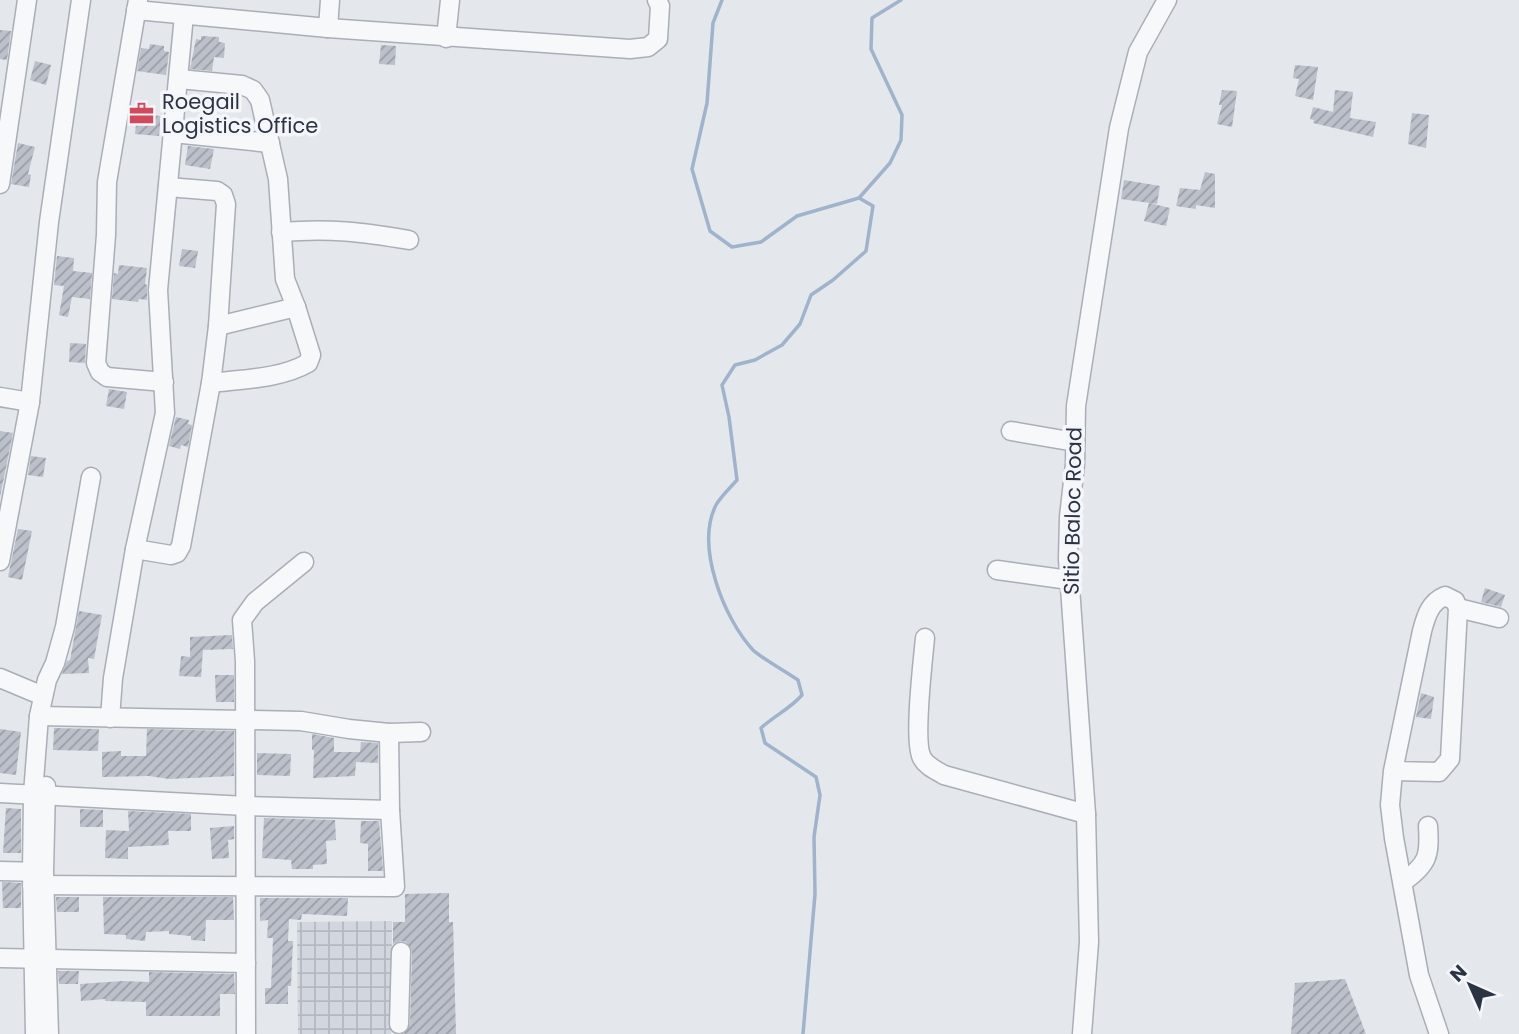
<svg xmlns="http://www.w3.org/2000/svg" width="1519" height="1034" viewBox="0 0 1519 1034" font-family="Poppins,sans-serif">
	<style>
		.industrial { fill: url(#industrial-grid) }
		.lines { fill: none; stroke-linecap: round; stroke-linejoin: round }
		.stream { stroke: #9fb4cc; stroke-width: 3.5 }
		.building { fill: url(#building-hatch) }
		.minor-casing { stroke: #a9aeb7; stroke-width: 21 }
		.minor { stroke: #f7f8fa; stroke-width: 18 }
		.labels { text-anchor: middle; stroke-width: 7; stroke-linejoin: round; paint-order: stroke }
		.poi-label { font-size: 21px; fill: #2b3445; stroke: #f4f6f9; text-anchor: start }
		.street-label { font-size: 21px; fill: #2b3445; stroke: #f4f6f9 }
	</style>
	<defs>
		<pattern id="industrial-grid" width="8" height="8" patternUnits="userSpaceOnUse" patternTransform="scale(1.75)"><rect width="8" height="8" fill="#d2d6de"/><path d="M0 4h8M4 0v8" fill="none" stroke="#b4b8c0"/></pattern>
		<pattern id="building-hatch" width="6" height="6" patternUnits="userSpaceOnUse" patternTransform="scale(1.75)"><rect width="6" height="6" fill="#bbc0ca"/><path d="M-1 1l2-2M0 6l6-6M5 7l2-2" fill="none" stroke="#989da6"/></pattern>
	</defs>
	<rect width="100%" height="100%" fill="#e4e7ec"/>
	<path class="industrial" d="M392 921 391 1034H298L297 922Z"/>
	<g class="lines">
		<g class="stream">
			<path d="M722 0 713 23 707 103 692 169 710 231 732 247 761 242 797 216 859 198 890 163 901 140 902 115 871 49 872 18 901 0"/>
			<path d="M803 1034 815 894 814 837 820 795 816 777 765 743 761 728C775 715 790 709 802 695L798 680C787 672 761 658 753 650 724 619 695 546 716 505 721 496 730 488 737 480L729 417 722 385 735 365 755 360 782 345 800 324 811 295 833 280 866 251 873 206 859 198"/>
		</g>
	</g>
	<g class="building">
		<path d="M0 30 11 31 7 60 0 59Z"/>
		<path d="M201 36 219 37V42L225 43 224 58 214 57 212 71 190 69 196 39 201 40Z"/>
		<path d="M150 44 164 46V51L169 52 166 75 137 71 141 48 149 49Z"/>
		<path d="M381 45 396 46 395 65 379 64Z"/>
		<path d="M35 61 51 65 46 85 30 80Z"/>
		<path d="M1295 65 1318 67 1313 100 1295 96 1299 79 1293 78Z"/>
		<path d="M1222 90 1237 91 1232 127 1217 124 1222 105H1219Z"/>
		<path d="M1335 90 1353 92 1350 118 1376 122 1373 137 1313 123 1314 120 1310 119 1313 107 1333 112Z"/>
		<path d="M1412 113 1429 115 1426 148 1408 144Z"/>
		<path d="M137 114 161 116 159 136 135 134Z"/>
		<path d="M18 143 35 147 28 174 31 175 29 187 11 184Z"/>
		<path d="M188 146 214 149 210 169 185 165Z"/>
		<path d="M1205 172 1215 174V208L1196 205V209L1176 206 1180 188 1200 190Z"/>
		<path d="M1124 180 1160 186 1157 204 1121 199Z"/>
		<path d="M1149 203 1170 208 1166 226 1144 221Z"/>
		<path d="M182 249 198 251 195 268 179 266Z"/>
		<path d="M57 256 74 258 73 271 92 273 90 299 72 297 68 317 59 315 64 286 54 285Z"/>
		<path d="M119 265 147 268 145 284 147 285V300L139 299 138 302 112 299 114 273 118 274Z"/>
		<path d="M70 343 86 344 85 363 69 362Z"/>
		<path d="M109 389 127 392 124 409 106 406Z"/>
		<path d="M176 417 189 420 188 424 192 425 188 447 181 445 180 449 169 446Z"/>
		<path d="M0 431 13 433 0 497Z"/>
		<path d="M31 456 46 458 43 477 28 475Z"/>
		<path d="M18 529 32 531 22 580 8 577Z"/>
		<path d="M1485 588 1505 595 1501 607 1481 602Z"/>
		<path d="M79 611 102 615 94 659 88 658 89 673 62 674 67 661 70 660Z"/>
		<path d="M232 635 233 649 203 650 201 677 179 676 181 656 190 657V637Z"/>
		<path d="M215 675H234V702H216Z"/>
		<path d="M1421 693 1434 697 1431 719 1416 717Z"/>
		<path d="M54 728 99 729 98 751 53 750Z"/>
		<path d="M0 729 21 732 16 775 0 773Z"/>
		<path d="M147 729 234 731V776L169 779 149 776 102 777V752L121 751V756H146Z"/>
		<path d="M312 734 334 738V752H360L361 742 378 743V763L356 762 355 776 313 778 314 750H312Z"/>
		<path d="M257 753 291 754 290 776 257 775Z"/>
		<path d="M6 808 21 809V853H3Z"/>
		<path d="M80 809 103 810V827H80Z"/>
		<path d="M128 811 191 814V831H168L169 845 128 847V859L105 858 106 830 129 831Z"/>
		<path d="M264 818 335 820 336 840 326 841 327 864 313 865V869H292L291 860 262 858Z"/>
		<path d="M361 821H379L383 871H368V844L360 843Z"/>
		<path d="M234 826V839L228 840 229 858 212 859 210 828Z"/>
		<path d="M2 882 21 883V908H3Z"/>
		<path d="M449 893V922H453L456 1034H404L410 1024 412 952 406 942 401 941 393 944V922H405V894Z"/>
		<path d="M56 897H79V912H57Z"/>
		<path d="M103 897H233L234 920H206L205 941 191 940V936L169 934V931L146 932 145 941 126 939V935L104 934Z"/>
		<path d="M260 898H348L347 916 302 914 301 920 289 919 288 941H293L291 986H288V1004H265V988H271L273 938H267L268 920 260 921Z"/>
		<path d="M58 971H79L78 984H59Z"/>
		<path d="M149 972 234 974 235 994H220V1016H146V1002L105 1001V999L81 1001 80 984 123 981 149 982Z"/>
		<path d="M1345 979 1366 1034H1291L1295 983Z"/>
	</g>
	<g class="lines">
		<defs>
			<g id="minor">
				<path d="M138 0 107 182 106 235 96 363 100 372 107 377 164 382"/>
				<path d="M136 10 328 28 630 49 648 47 658 39 660 6 657 0"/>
				<path d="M328 28 330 0"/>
				<path d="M446 38 450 0"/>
				<path d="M179 79 242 85 253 90 260 100 278 179 285 279 296 307 311 355 308 363C280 379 243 379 211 383"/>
				<path d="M173 133 270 143"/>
				<path d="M0 184 27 0"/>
				<path d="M281 232C330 228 362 232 409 240"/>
				<path d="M218 326 296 307"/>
				<path d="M0 397 30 402"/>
				<path d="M1011 431 1075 442"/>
				<path d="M135 549 171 555 177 553 181 546 211 383 218 326 226 204 223 195 217 191 168 187"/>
				<path d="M0 561 30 402 49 222 81 0"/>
				<path d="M997 570 1069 580"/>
				<path d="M1458 608 1499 618"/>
				<path d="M925 638C923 660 913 742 922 758 927 767 936 770 944 775L1086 814"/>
				<path d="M0 678 43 696"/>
				<path d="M39 716 301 721 349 729 389 733 421 732"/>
				<path d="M110 718 113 678 135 549 165 413 158 290 184 15"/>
				<path d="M1393 771 1439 772 1450 759 1458 608 1455 601 1445 596C1430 602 1426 616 1422 631L1393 771 1390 805 1394 838 1419 975 1439 1034"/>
				<path d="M46 786 44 872 49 1034"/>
				<path d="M0 793 246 806 390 810"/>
				<path d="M0 871 42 872"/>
				<path d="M1403 882C1428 864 1430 856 1428 826"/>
				<path d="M32 885 395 887 390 810 389 733"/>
				<path d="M0 958 246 963"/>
				<path d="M399 1024 401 952"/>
				<path d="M35 1034 32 872 33 794 39 716 47 680 55 663 65 627 91 477"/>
				<path d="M246 1034 245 661 242 620 255 602 304 562"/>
				<path d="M1082 1034 1089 942 1086 814 1068 559 1069 517 1075 464 1076 406 1119 128 1138 52 1167 0"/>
			</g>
		</defs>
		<use href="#minor" class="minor-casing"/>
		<use href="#minor" class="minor"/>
	</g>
	<defs>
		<symbol id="office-bare" viewBox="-9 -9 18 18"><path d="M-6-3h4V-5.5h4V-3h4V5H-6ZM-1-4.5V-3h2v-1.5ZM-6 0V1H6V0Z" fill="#d1495b" stroke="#f4f6f9" stroke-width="2.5" paint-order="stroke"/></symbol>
	</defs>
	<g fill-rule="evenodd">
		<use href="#office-bare" x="124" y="96" width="35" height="35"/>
	</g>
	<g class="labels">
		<g class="poi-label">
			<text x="162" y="109">Roegail<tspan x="162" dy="24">Logistics Office</tspan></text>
		</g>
		<g class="street-label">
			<text transform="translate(1073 511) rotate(-89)" y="7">Sitio Baloc Road</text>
		</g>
	</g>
	<g transform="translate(1470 985) rotate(315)" stroke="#f4f6f9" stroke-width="5" paint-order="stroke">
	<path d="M0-5L12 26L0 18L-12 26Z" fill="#2b3445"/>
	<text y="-10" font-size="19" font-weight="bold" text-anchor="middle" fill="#2b3445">N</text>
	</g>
</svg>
